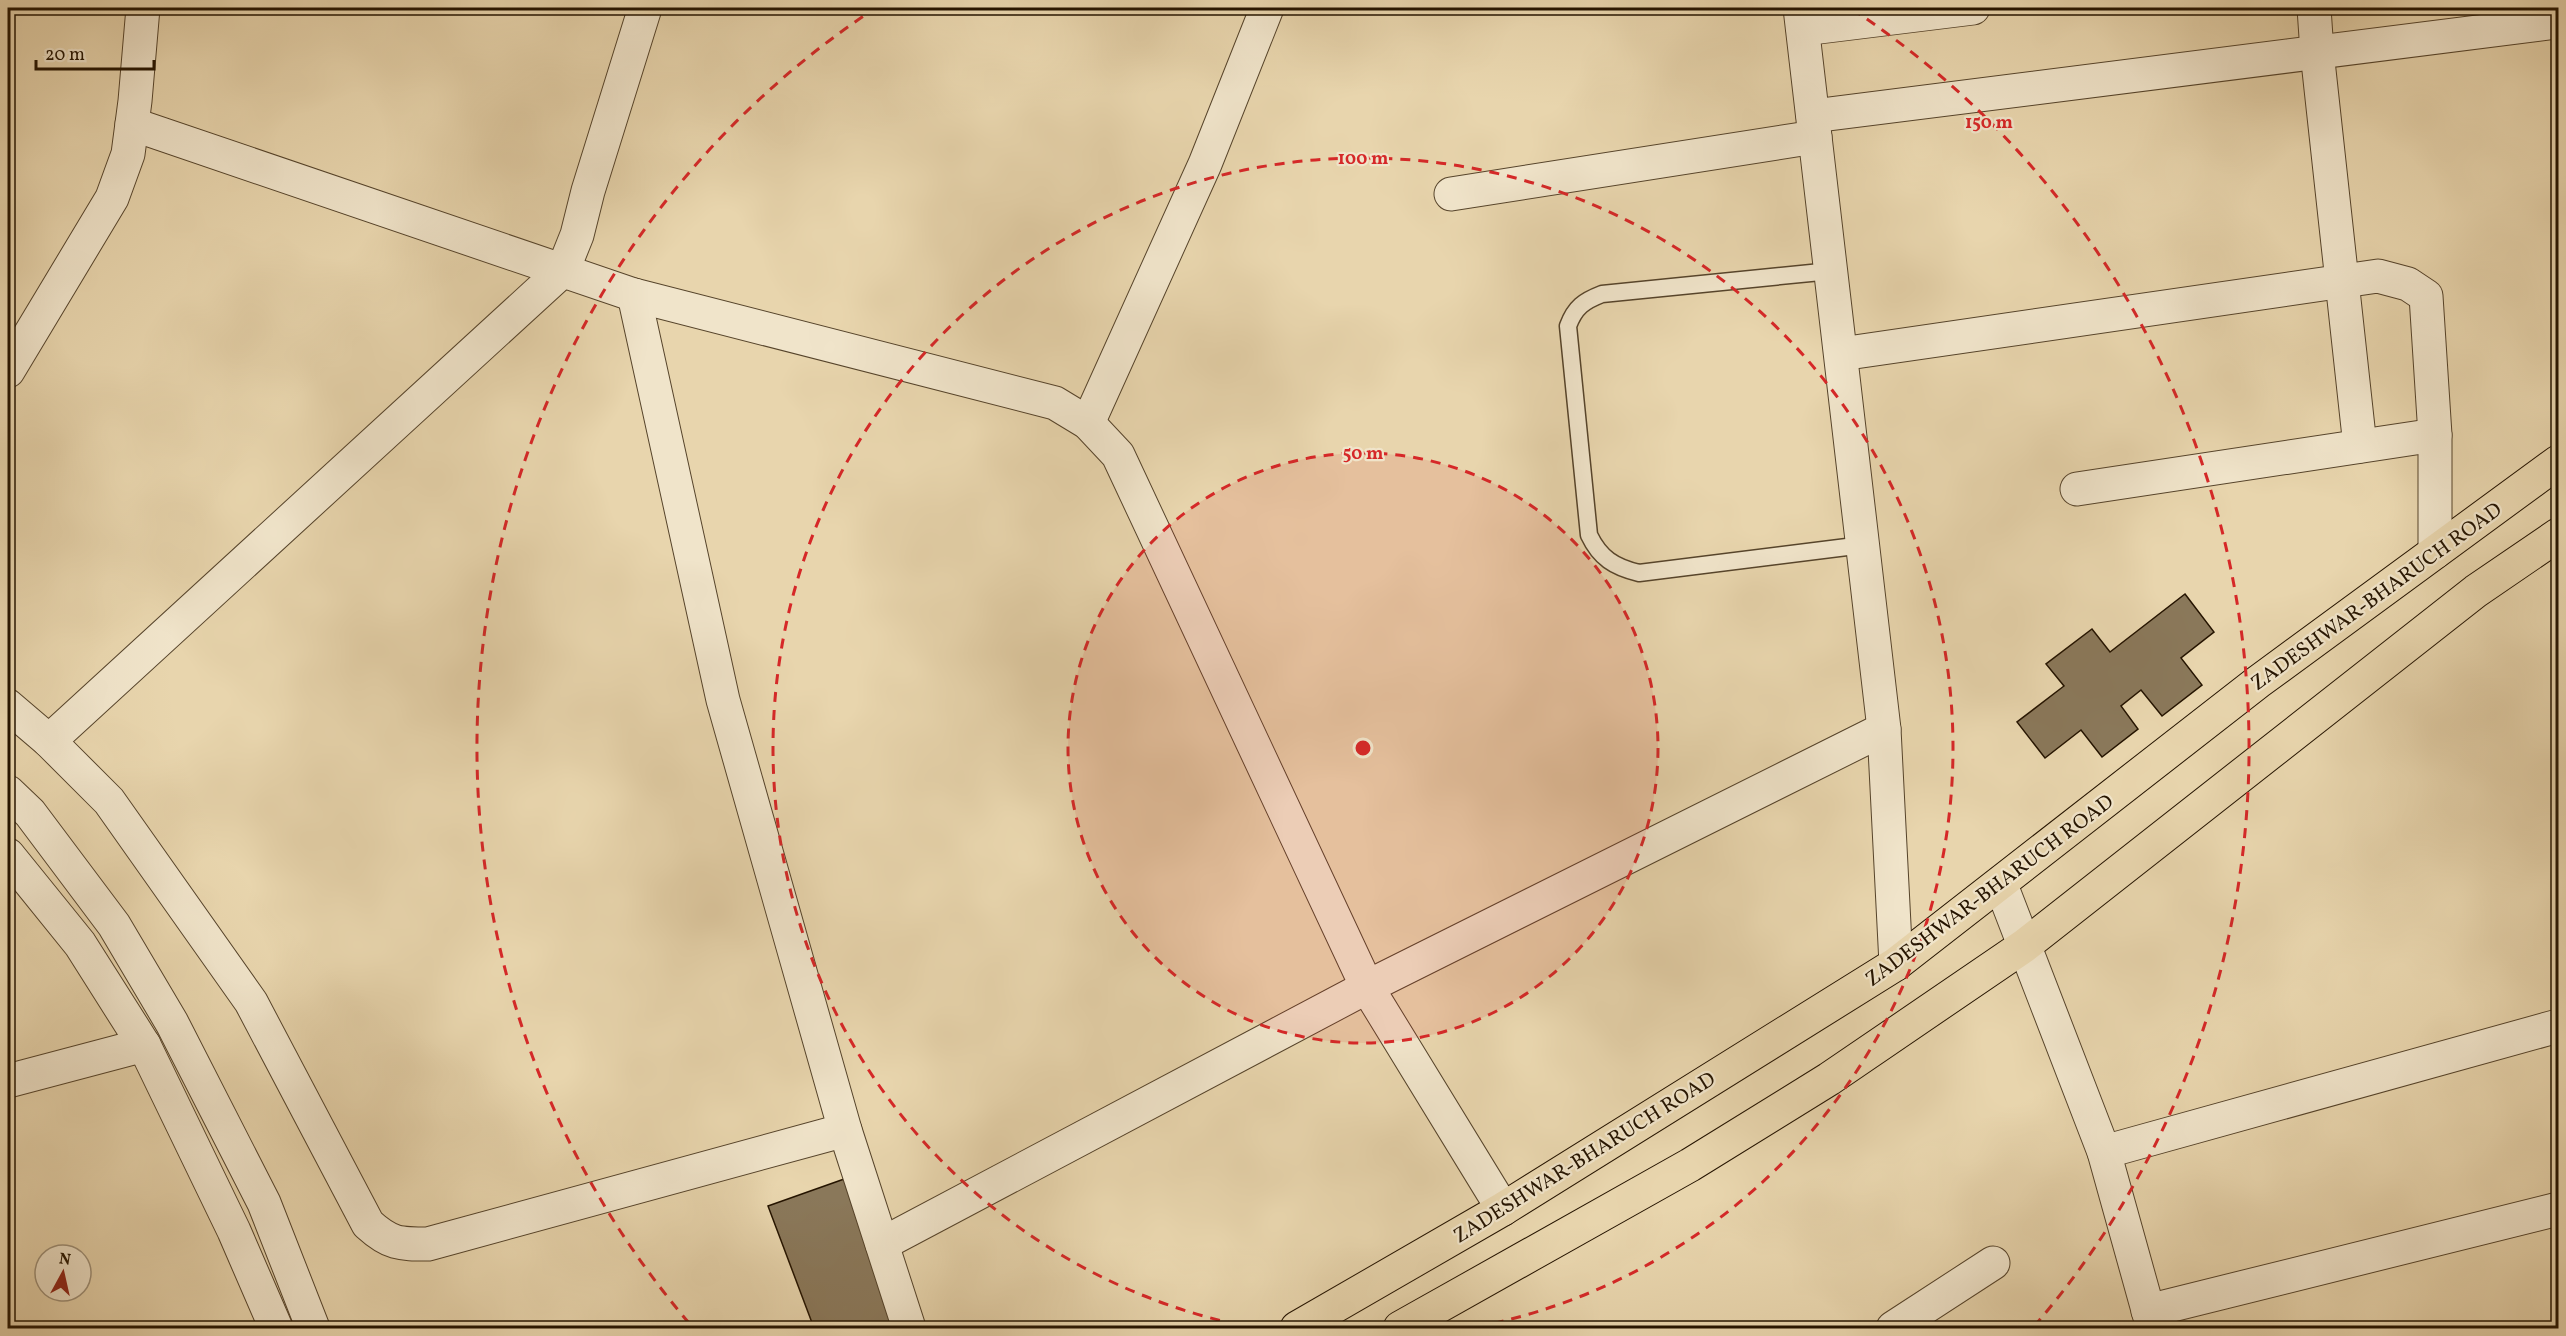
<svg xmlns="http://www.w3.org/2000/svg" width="2566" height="1336" viewBox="0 0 2566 1336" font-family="Vollkorn,serif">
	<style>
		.building { fill: #8a785a; stroke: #251400; stroke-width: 1.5 }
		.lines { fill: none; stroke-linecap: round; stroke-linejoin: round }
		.service-casing { stroke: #56442b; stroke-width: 19 }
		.minor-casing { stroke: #56442b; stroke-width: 35 }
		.tertiary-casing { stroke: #56442b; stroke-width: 35 }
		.primary-casing { stroke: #251400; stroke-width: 35 }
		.service { stroke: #f0e4ca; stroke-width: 16 }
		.minor { stroke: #f0e4ca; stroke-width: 33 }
		.tertiary { stroke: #f0e4ca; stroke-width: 33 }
		.primary { stroke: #e8d5ad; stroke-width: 33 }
		.ring { fill: none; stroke: #d62828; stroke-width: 3; stroke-dasharray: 10 8 }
		.labels { text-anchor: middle; stroke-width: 4.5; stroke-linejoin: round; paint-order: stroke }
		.street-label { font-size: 21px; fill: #251400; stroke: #f0e4ca }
		.centre { fill: #d62828; stroke: #f0e4ca; stroke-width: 3 }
		.ring-label { font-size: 18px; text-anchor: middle; font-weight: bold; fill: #d62828; stroke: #f0e4ca; stroke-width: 4.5; stroke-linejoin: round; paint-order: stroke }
	</style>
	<rect width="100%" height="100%" fill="#e8d5ad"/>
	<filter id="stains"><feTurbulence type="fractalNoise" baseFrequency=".00333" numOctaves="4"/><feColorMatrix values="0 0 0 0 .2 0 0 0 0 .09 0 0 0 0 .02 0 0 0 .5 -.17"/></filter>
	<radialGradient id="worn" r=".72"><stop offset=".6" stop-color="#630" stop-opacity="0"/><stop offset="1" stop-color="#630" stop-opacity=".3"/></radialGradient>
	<g class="building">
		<path d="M2185 594 2214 632 2181 658 2202 685 2162 716 2141 690 2121 706 2138 729 2102 757 2081 730 2045 758 2017 722 2064 686 2046 664 2092 629 2110 652Z"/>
		<path d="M847 1178 902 1328H814L768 1206Z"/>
	</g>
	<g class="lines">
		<defs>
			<path id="service" d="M1831 271 1602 294C1584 301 1575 307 1568 326L1589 535C1600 558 1614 567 1639 573L1863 545"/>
			<g id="minor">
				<path d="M1800 8 1884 729 1896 964"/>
				<path d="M2314 8 2317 52 2360 446"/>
				<path d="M1803 29 1973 8"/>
				<path d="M1813 116 2557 22"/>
				<path d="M132 124 634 295 1055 403 1088 423 1118 455 1367 987 1503 1209"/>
				<path d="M1451 194 1815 137"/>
				<path d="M634 295 723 700 845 1130 909 1328"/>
				<path d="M1841 354 2378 276 2408 284 2426 296 2435 435V552"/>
				<path d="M8 371 112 198 128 154 135 101 143 8"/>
				<path d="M1088 423 1205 164 1267 8"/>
				<path d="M2077 489 2435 435"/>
				<path d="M8 706 49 741 109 801 251 1002 368 1224C390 1244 399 1244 428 1244L845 1130"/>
				<path d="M49 741 563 270 577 235 588 191 645 8"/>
				<path d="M2001 885 2104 1152 2153 1328"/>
				<path d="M8 1081 144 1045"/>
				<path d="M2104 1152 2558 1026"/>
				<path d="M882 1244 1367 987 1884 729"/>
				<path d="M2148 1311 2558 1209"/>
				<path d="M1893 1328 1993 1263"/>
			</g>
			<g id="tertiary">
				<path d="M8 792 30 813 114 925 172 1023 264 1203 313 1328"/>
				<path d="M8 855 80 944 144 1045 234 1231 276 1328"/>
			</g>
			<g id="primary">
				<path d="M1297 1328 1503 1209 1896 964 2258 682 2558 462"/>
				<path d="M1400 1328 1690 1165 1829 1079 2024 946 2476 591 2558 535"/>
			</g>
		</defs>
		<use href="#service" class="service-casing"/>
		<use href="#minor" class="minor-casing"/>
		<use href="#tertiary" class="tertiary-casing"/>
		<use href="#primary" class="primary-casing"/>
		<use href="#service" class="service"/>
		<use href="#minor" class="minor"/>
		<use href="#tertiary" class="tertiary"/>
		<use href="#primary" class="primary"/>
	</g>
	<circle cx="1363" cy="748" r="295" fill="#d62828" fill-opacity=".12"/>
	<g class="ring">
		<circle cx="1363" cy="748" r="295"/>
		<path d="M1255 1328A590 590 0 1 1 1471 1328"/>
		<path d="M689 1323A886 886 0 0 1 874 9M1852 9A886 886 0 0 1 2037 1323"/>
	</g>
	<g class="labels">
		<g class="street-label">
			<text transform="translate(2376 596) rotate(-36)" y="7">ZADESHWAR-BHARUCH ROAD</text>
			<text transform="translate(1989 890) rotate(-37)" y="7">ZADESHWAR-BHARUCH ROAD</text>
			<text transform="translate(1584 1157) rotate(-32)" y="7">ZADESHWAR-BHARUCH ROAD</text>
		</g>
	</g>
	<circle cx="1363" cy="748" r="9" class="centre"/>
	<g class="ring-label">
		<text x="1989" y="128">150 m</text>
		<text x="1363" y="164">100 m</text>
		<text x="1363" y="459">50 m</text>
	</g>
	<rect width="2566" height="1336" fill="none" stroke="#e8d5ad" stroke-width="30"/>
	<rect x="9" y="9" width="2548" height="1318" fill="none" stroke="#251400" stroke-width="3"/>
	<rect x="15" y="15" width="2536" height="1306" fill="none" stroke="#251400" stroke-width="1.5"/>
	<g transform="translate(63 1273) rotate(8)"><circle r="28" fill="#f0e4ca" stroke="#9f9179" stroke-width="1.5"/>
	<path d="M0-4.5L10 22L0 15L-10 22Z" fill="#8f2418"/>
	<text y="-9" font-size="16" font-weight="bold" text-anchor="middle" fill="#251400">N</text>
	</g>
	<path d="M36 60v9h118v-9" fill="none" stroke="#251400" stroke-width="3"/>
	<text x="45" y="60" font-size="18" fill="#251400" stroke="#f0e4ca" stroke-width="4.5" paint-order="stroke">20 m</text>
	<rect width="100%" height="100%" filter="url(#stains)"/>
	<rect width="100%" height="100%" fill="url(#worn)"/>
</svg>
